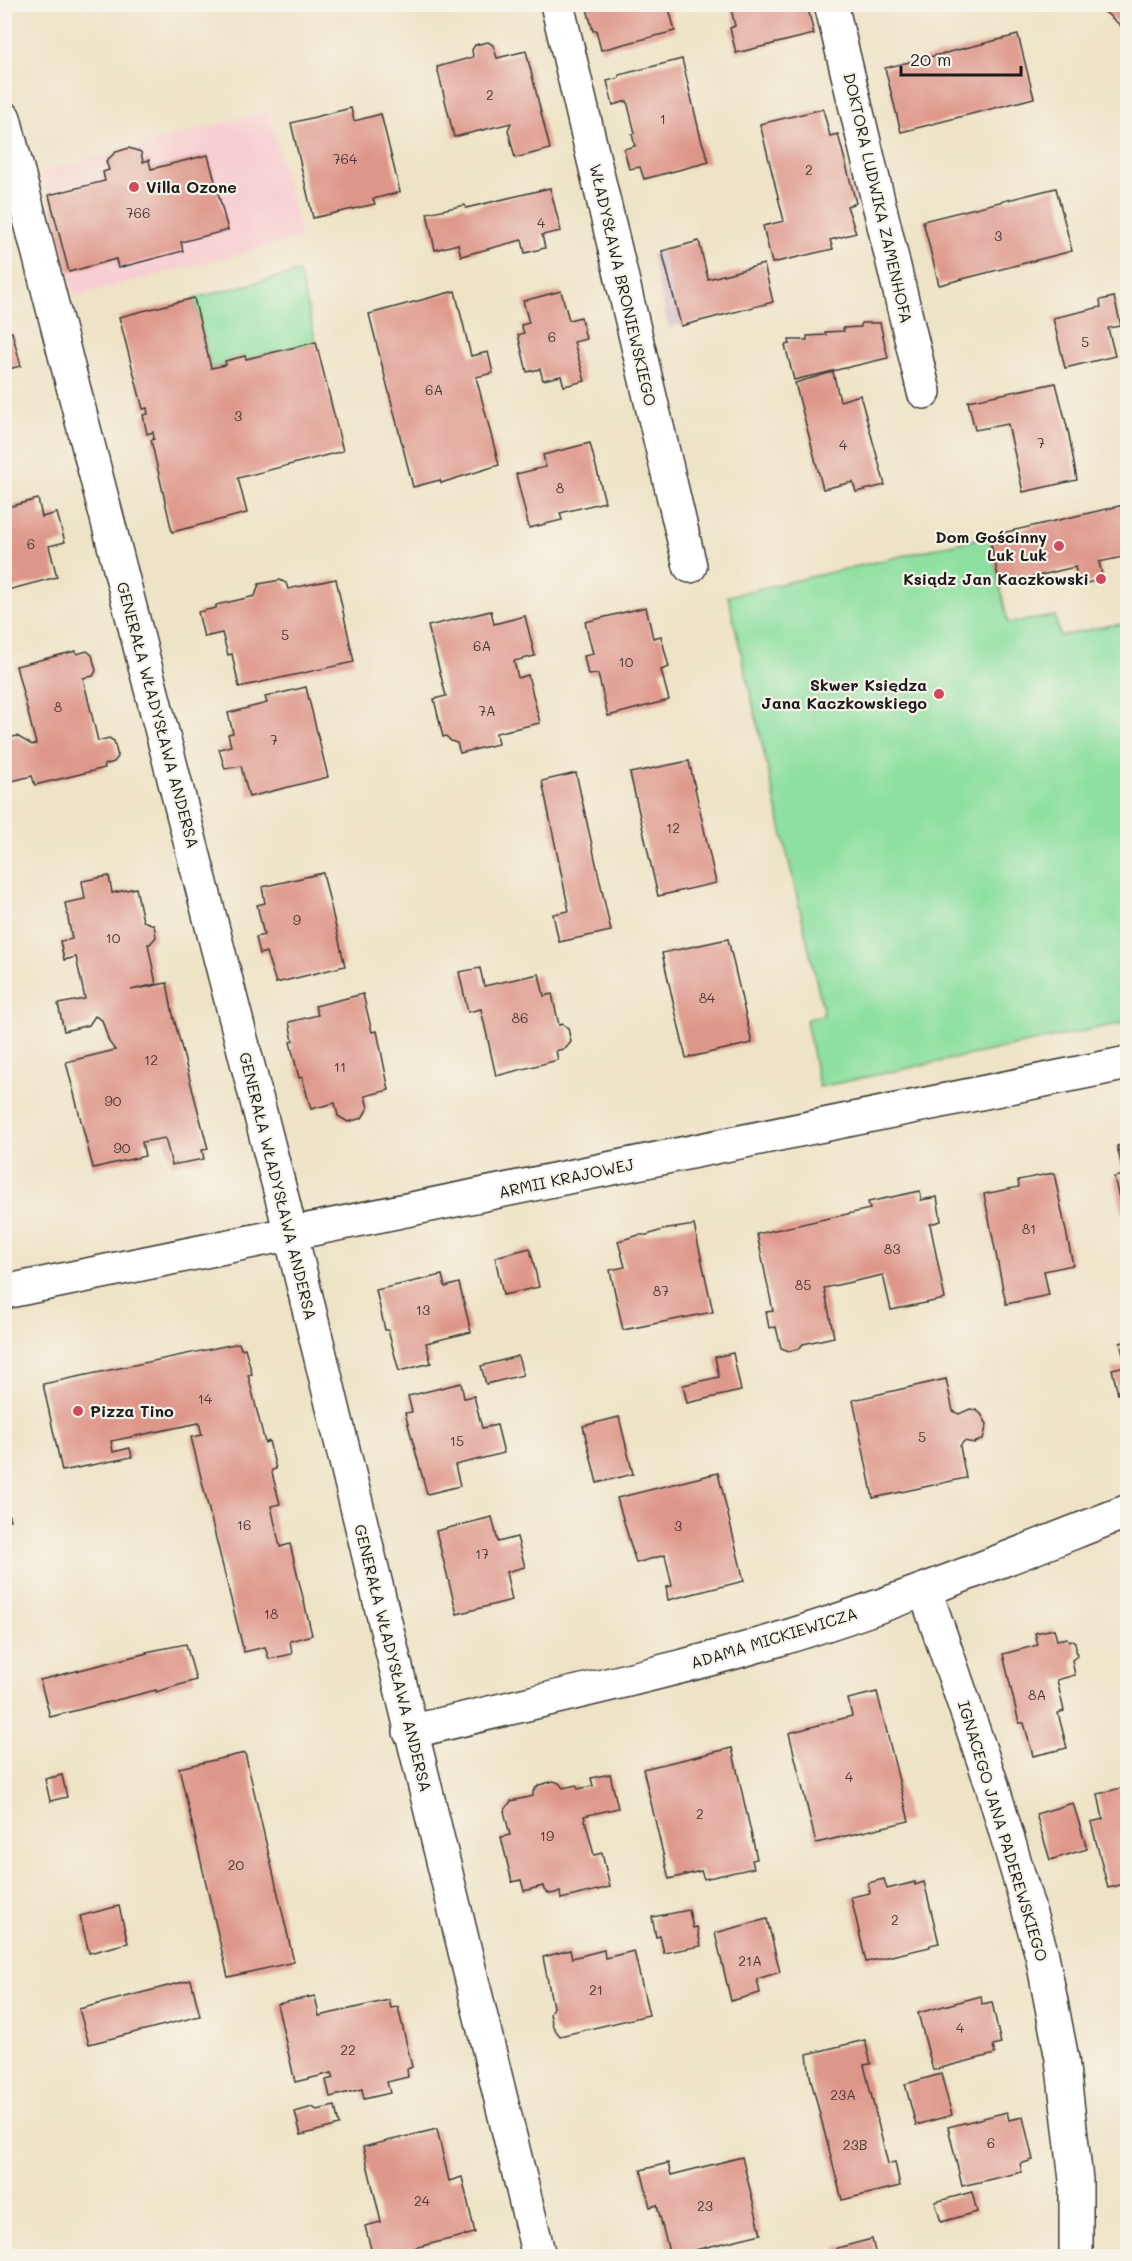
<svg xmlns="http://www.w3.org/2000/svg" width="1132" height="2261" viewBox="0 0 1132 2261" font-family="Mali,sans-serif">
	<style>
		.built { fill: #f7cfd2 }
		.industrial { fill: #d2bdc6 }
		.green { fill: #8ee0a1; stroke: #557e5e; stroke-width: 1.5 }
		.building { fill: #de968a }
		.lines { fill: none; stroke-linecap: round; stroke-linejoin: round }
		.minor-casing { stroke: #3c3a36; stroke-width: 36 }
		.tertiary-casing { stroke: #3c3a36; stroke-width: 36 }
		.minor { stroke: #fff; stroke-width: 33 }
		.tertiary { stroke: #fff; stroke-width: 33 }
		.poi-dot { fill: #d1495b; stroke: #f7f3e8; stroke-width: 2 }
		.labels { text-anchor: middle; stroke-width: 4.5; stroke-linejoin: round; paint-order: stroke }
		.number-label { font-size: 14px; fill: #4c3a38 }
		.poi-label { font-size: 16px; font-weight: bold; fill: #1c1c1c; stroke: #f7f3e8; text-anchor: end }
		.street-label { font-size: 16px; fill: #1c1c1c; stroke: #f7f3e8 }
	</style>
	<rect width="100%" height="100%" fill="#f7f3e8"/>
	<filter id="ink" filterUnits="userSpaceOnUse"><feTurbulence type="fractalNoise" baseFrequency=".0167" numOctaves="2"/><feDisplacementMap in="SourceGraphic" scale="12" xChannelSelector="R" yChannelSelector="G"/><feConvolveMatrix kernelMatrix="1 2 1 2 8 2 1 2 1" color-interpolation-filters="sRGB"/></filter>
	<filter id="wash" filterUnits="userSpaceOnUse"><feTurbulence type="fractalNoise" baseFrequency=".008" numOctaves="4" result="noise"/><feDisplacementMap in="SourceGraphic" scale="24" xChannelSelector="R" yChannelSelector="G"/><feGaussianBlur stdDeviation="1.35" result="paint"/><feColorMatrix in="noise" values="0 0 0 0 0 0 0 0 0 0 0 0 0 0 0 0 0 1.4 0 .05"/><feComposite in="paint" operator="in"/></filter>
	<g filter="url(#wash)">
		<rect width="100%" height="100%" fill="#eee3c6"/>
		<path class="built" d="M268 111 301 238 74 297 42 172Z"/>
		<path class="industrial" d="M699 241 708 279 764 264 773 302 669 328 651 254Z"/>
		<g class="green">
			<path d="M299 272 316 342 246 359 245 356 226 361V365L211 368 194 298Z"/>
			<path d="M989 536 1008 623 1055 616 1060 636 1111 625 1127 624V1022L819 1087 806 1020 824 1014 728 596Z"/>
		</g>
		<g id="blocks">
			<g class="building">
				<path d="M730 4H807L814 34 736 53 730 28 735 26Z"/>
				<path d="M1103 4H1128V45L1125 46 1121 26 1105 12Z"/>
				<path d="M586 5H668L675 31 601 50 596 30 593 31Z"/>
				<path d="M1018 35 1034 98 901 132 885 68Z"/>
				<path d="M488 42 493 45 497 58 526 51 550 149 515 158 508 130 511 123 454 137 437 67 473 57 472 50 475 45Z"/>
				<path d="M682 59 701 139 709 162 644 179 640 167 629 169 624 149 635 146 632 134 635 133 627 101 613 105 607 81 619 78V75Z"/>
				<path d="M351 108 354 121 381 114 400 192 373 199 375 204 313 218 291 123Z"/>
				<path d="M823 109 830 136 838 134 856 203 847 206 856 233 830 240 833 249 772 263 763 226 784 221 760 124Z"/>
				<path d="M1128 125V146H1127L1121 126Z"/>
				<path d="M129 148 141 152 143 162 149 160 151 169 208 155 228 230 181 242 183 251 118 268 116 259 69 272 49 195 105 181 103 172 109 170 106 161 116 152Z"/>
				<path d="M550 188 561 231 542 235 545 248 525 253 522 240 461 256 458 244 435 250 427 213 465 205 466 208Z"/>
				<path d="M1056 188 1072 251 939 285 923 221Z"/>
				<path d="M699 241 708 279 764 264 773 302 681 326 662 251Z"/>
				<path d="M455 291 471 356 488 352 493 373 476 377 499 465 441 483 440 480 413 487 369 314Z"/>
				<path d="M561 291 569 320 581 317 586 339 574 342 585 381 564 386 561 376 543 380 540 369 527 372 518 335 524 333 521 325 529 323 523 301Z"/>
				<path d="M1114 297 1121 326 1108 328 1115 356 1065 368 1053 318 1101 307 1100 300Z"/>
				<path d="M194 298 211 368 226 365 225 361 245 356 246 359 316 342 343 451 238 478 247 513 172 532 151 440 154 439 153 432 147 434 143 415 148 414 147 408 143 409 119 317Z"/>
				<path d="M861 323H880L888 358 794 380 785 345 790 344 789 340H807V336L826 335 825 332 844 331 843 328 861 327Z"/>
				<path d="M12 332 21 366 4 370V334Z"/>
				<path d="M833 372 840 401 860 395 885 485 856 492 853 482 823 489 795 383Z"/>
				<path d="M1056 383 1069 435 1077 480 1023 492 1008 424 975 430 968 401Z"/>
				<path d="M590 443 605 502 560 513 562 520 529 528 516 474 546 467 543 455Z"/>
				<path d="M38 499 42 517 57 513 65 542 49 546 57 577 4 591V508Z"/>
				<path d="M1128 504V556L1099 562 1103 579 1079 585 1075 567 1000 585 989 536Z"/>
				<path d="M336 579 354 662 239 687 232 654 228 655 222 633 204 637 198 612 216 608V605L255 596 259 584 280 580 286 583 288 589Z"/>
				<path d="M646 607 653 638 661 636 669 667 661 670 669 700 608 716 598 674 588 675 584 656 593 654 585 622Z"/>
				<path d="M491 611 494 624 525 616 535 656 514 661 518 678 528 675 540 723 496 733 498 744 460 753 457 743 451 741 446 736 443 737 434 699 446 696 428 626Z"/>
				<path d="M76 651 77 654 87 651 92 655 96 671 93 676 83 678 98 741 109 738 114 741 118 757 114 762 104 765 105 768 35 785 32 776 4 783V739L17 736 32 745 36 744 16 666Z"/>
				<path d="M306 687 328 777 249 797 241 766 225 769 219 749 231 746 228 734 233 733 228 713 267 703 265 697Z"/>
				<path d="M689 761 716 883 658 896 630 773Z"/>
				<path d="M576 773 611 931 559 942 553 914 569 911 542 781Z"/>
				<path d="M323 873 345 966 276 983 266 952 260 954 256 937 264 935 257 905 265 903 262 887Z"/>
				<path d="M109 876 112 893 136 888 143 921 154 925 156 937 150 944H148L156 984 131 990 167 983 173 1015 208 1149 202 1150 204 1159 172 1165 165 1138 142 1142 145 1156 93 1168 66 1062 115 1050 109 1042 102 1020 95 1016 89 1025 64 1031 58 1004 85 999 76 957 64 960 60 941 72 939 65 903 85 899 82 881Z"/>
				<path d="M728 939 752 1043 686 1058 662 953Z"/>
				<path d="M480 968 484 986 539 974 544 996 552 994 559 1025 563 1024 568 1028 571 1042 566 1048 556 1051 558 1060 496 1076 481 1009 468 1012 459 972Z"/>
				<path d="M363 994 372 1032 377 1031 389 1090 365 1096 368 1108 362 1118 348 1122 338 1116 335 1103 311 1109 302 1077 299 1078 290 1042 293 1041 289 1022 318 1015 315 1006Z"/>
				<path d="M1128 1144V1231H1127L1114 1177 1124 1175 1117 1146Z"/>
				<path d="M1054 1173 1073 1265 1044 1271 1049 1295 1006 1304 984 1194 1019 1187 1018 1180Z"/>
				<path d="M920 1191 921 1200 937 1197 941 1221 930 1224 945 1299 891 1310 883 1275 824 1288 834 1337 803 1344 799 1349 789 1351 781 1348 776 1327 769 1328 766 1312 773 1311 757 1234 870 1209 868 1202Z"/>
				<path d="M694 1225 713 1312 623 1330 610 1270 625 1267 618 1241 639 1235H647L662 1230Z"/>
				<path d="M530 1248 539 1287 503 1295 495 1257Z"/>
				<path d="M442 1275 445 1287 459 1283 471 1332 426 1343 431 1363 399 1371 388 1330H385L376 1290Z"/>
				<path d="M1128 1341V1392L1118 1394 1112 1369 1126 1366 1120 1343Z"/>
				<path d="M239 1343 241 1349 245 1348 252 1374 248 1375 265 1443 269 1441 276 1469 272 1470V1473L280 1504 271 1506 280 1547 290 1544 312 1635 290 1641 292 1654 269 1659 265 1647 244 1652 191 1437 202 1435 199 1423 111 1441 113 1452 130 1448 132 1457 62 1471 43 1384Z"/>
				<path d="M733 1353 741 1391 687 1403 683 1385 719 1377 715 1357Z"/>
				<path d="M518 1356 523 1375 486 1384 481 1366Z"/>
				<path d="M946 1379 953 1411 959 1414 970 1409 976 1410 981 1414 987 1424 983 1439 974 1443 964 1441 960 1446 966 1478 873 1498 853 1400Z"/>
				<path d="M461 1383 464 1398 474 1396 482 1428 497 1425 504 1453 455 1465 460 1486 427 1494 405 1413 412 1412 408 1396Z"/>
				<path d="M619 1417 633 1474 597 1483 583 1426Z"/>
				<path d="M718 1473 744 1581 668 1600 666 1587 672 1586 665 1555 636 1563 617 1498Z"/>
				<path d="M4 1499 10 1520 4 1521Z"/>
				<path d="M492 1517 498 1542 517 1537 525 1567 506 1572 512 1600 457 1614 436 1531Z"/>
				<path d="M1054 1629 1057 1640 1067 1638 1068 1641 1071 1640 1075 1642 1077 1656 1072 1660 1075 1675 1057 1680 1064 1711 1058 1713 1067 1748 1033 1756 1024 1723H1019L1003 1654 1038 1645 1035 1633Z"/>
				<path d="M186 1644 196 1680 156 1692V1690L50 1717 40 1680 147 1653 146 1652Z"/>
				<path d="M877 1692 909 1821 816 1843 789 1733 852 1716 848 1699Z"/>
				<path d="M732 1748 757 1859 752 1860 754 1868 704 1879 701 1871 669 1879 643 1769Z"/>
				<path d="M245 1753 294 1962 228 1977 179 1768Z"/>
				<path d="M610 1774 618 1808 584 1816 594 1855 602 1853 610 1887 561 1899 560 1892 550 1894 544 1890 543 1886 524 1891 521 1880 512 1882 501 1837 510 1835 504 1811 511 1801 533 1796V1791L539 1785 554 1781 559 1783 563 1788 576 1785 578 1789 593 1786 591 1778Z"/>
				<path d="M62 1775 67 1797 50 1801 45 1779Z"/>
				<path d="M1128 1786V1883L1108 1888 1091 1822 1103 1819 1098 1794Z"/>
				<path d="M1073 1803 1087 1849 1050 1860 1036 1814Z"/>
				<path d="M884 1879 887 1889 915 1882V1885L924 1882 939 1943 930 1945V1947L866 1962 851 1897 870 1893 868 1883Z"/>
				<path d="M119 1906 128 1943 89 1953 80 1916Z"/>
				<path d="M689 1910 693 1928 697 1927 701 1946 664 1953 660 1936 656 1937 652 1917Z"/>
				<path d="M767 1919 780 1972 757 1979 760 1993 731 2001 715 1933Z"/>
				<path d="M570 1950 572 1958 604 1950 605 1958 634 1951 649 2015 560 2036 553 2027 550 2014 553 2007 543 1957Z"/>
				<path d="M191 1980 200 2016 89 2044 79 2009Z"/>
				<path d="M315 1996 319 2016 389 2000 391 2008 398 2007 412 2067 407 2069 408 2077 387 2082 390 2093 364 2099 362 2089 330 2097 326 2080 334 2078 332 2073 295 2082 277 2004Z"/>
				<path d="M981 1996 982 2004 992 2002 1001 2044 993 2046 995 2054 933 2070 918 2013Z"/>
				<path d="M865 2040 871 2064 864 2065 888 2164 895 2162 900 2186 842 2200 810 2076 807 2054Z"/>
				<path d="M941 2074 952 2115 916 2125 905 2084Z"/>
				<path d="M335 2106 339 2125 301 2135 295 2112 312 2107 317 2110Z"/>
				<path d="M1007 2112 1009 2120 1023 2117 1033 2160 1020 2164 1022 2172 962 2186 948 2127Z"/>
				<path d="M437 2129 449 2181 462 2177 475 2233 389 2254 388 2249 372 2253 365 2226 381 2222 363 2147Z"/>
				<path d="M742 2157 761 2234 670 2256 657 2205 650 2207 641 2170 668 2163 671 2175Z"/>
				<path d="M972 2192 977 2212 941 2222 935 2202Z"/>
				<path d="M872 2239 876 2256H840L837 2248Z"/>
			</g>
		</g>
	</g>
	<g filter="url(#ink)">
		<use href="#blocks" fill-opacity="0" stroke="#3c3a36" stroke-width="1.5"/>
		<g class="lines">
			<defs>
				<g id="minor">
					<path d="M557 4 690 566"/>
					<path d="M831 4 924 392"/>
					<path d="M4 118 282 1198 539 2256"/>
					<path d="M925 1590 992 1785 1042 1955 1062 2059 1076 2180V2256"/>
					<path d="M410 1732C531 1702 653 1677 773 1641 893 1605 1010 1557 1128 1511"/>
				</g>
				<path id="tertiary" d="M4 1292 1128 1063"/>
			</defs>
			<use href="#minor" class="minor-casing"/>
			<use href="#tertiary" class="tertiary-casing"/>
			<use href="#minor" class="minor"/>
			<use href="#tertiary" class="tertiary"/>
		</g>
	</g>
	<g class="poi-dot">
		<circle cx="134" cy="187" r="6"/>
		<circle cx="1059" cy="546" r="6"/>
		<circle cx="1101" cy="579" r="6"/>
		<circle cx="939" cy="694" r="6"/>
		<circle cx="78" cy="1411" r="6"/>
	</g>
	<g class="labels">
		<g class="number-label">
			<text x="490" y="100">2</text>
			<text x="663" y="124">1</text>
			<text x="345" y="164">764</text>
			<text x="809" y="175">2</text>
			<text x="138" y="218">766</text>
			<text x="541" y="228">4</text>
			<text x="998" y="241">3</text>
			<text x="552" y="342">6</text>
			<text x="1085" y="347">5</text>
			<text x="434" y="395">6A</text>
			<text x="238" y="421">3</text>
			<text x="1041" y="448">7</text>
			<text x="843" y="450">4</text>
			<text x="560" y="493">8</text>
			<text x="31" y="549">6</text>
			<text x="285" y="640">5</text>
			<text x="482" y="651">6A</text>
			<text x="626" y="667">10</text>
			<text x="58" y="712">8</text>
			<text x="487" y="716">7A</text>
			<text x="274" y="745">7</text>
			<text x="673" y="833">12</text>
			<text x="297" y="925">9</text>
			<text x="113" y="943">10</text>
			<text x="707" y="1003">84</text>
			<text x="520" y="1023">86</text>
			<text x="151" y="1065">12</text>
			<text x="340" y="1072">11</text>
			<text x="113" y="1106">90</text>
			<text x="122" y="1153">90</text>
			<text x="1029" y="1234">81</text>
			<text x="892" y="1254">83</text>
			<text x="803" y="1290">85</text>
			<text x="661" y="1296">87</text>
			<text x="423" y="1315">13</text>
			<text x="205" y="1404">14</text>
			<text x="922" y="1442">5</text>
			<text x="457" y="1446">15</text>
			<text x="244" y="1530">16</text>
			<text x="678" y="1531">3</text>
			<text x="482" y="1559">17</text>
			<text x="271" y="1619">18</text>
			<text x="1037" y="1700">8A</text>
			<text x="849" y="1782">4</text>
			<text x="700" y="1819">2</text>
			<text x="547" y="1841">19</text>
			<text x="236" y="1870">20</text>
			<text x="895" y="1925">2</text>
			<text x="750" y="1966">21A</text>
			<text x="596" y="1995">21</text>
			<text x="960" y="2033">4</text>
			<text x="348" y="2055">22</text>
			<text x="843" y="2100">23A</text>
			<text x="991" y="2148">6</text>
			<text x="855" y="2150">23B</text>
			<text x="422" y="2206">24</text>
			<text x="705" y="2211">23</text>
		</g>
		<g class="poi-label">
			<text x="146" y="193" text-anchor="start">Villa Ozone</text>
			<text x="1047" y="543">Dom Gościnny<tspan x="1047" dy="18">Luk Luk</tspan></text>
			<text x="1089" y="585">Ksiądz Jan Kaczkowski</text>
			<text x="927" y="691">Skwer Księdza<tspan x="927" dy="18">Jana Kaczkowskiego</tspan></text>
			<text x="90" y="1417" text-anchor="start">Pizza Tino</text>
		</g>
		<g class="street-label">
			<text transform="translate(878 198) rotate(77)" y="6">DOKTORA LUDWIKA ZAMENHOFA</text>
			<text transform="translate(623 285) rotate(77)" y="6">WŁADYSŁAWA BRONIEWSKIEGO</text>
			<text transform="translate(158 715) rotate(75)" y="6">GENERAŁA WŁADYSŁAWA ANDERSA</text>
			<text transform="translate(566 1178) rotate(-12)" y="6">ARMII KRAJOWEJ</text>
			<text transform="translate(278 1186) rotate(76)" y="6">GENERAŁA WŁADYSŁAWA ANDERSA</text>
			<text transform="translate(774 1638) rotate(-17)" y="6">ADAMA MICKIEWICZA</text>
			<text transform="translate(393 1658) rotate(76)" y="6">GENERAŁA WŁADYSŁAWA ANDERSA</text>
			<text transform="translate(1003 1831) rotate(73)" y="6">IGNACEGO JANA PADEREWSKIEGO</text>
		</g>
	</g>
	<rect width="1132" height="2261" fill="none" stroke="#f7f3e8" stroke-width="24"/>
	<path d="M901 66v9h120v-9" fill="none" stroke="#1c1c1c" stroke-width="3"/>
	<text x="910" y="66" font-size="18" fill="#1c1c1c" stroke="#f7f3e8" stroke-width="4.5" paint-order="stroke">20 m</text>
</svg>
